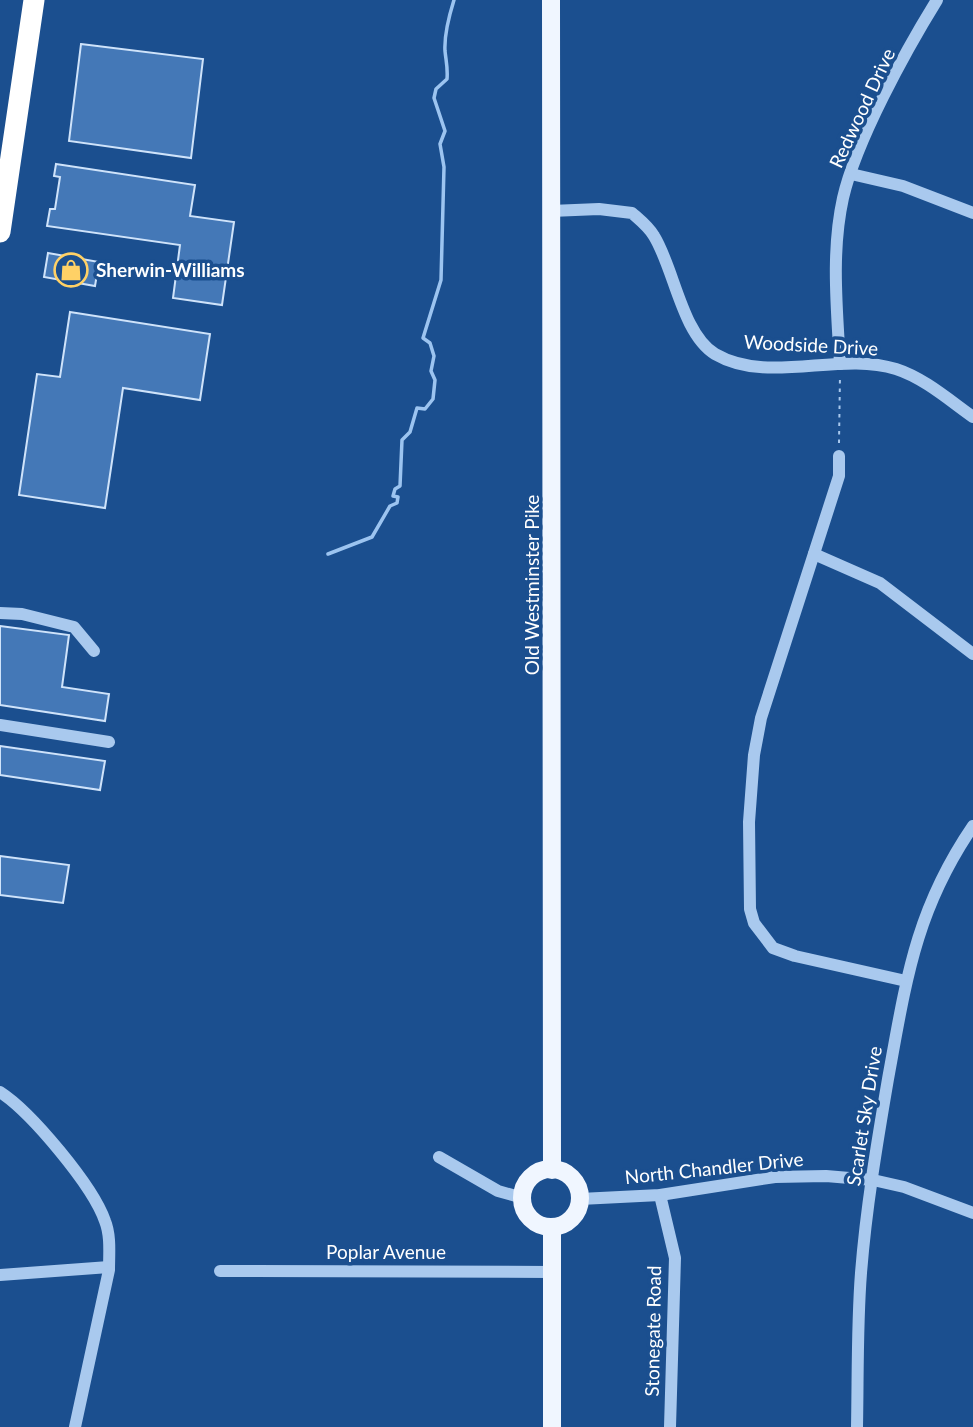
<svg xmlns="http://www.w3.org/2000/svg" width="973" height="1427" viewBox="0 0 973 1427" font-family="Lato,sans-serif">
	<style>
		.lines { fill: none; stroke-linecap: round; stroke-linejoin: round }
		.stream { stroke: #9cc4f0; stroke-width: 3.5 }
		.building { fill: #4478b7; stroke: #cfe3fa; stroke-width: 2 }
		.path { stroke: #a9c9ee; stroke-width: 2; stroke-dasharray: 3.5 5; stroke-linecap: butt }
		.minor { stroke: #a9c9ee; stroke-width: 12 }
		.major { stroke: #f0f6ff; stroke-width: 18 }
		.highway { stroke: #fff; stroke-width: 21 }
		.labels { text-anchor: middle; stroke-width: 7; stroke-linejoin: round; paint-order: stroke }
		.street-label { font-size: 19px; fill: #fff; stroke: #1b4f8f }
		.poi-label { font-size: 19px; font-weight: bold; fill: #fff; stroke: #1b4f8f; text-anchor: start }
	</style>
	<rect width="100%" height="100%" fill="#1b4f8f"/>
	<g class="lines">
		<path class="stream" d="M328 554 372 537 390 506 397 503 398 497 393 496 395 489 400 486 402 440 410 432 417 408 425 409 433 399 435 380 431 371 434 356 430 343 423 338 441 280 444 167 440 144 445 131 434 98 436 89 447 79C448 68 446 61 445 51 444 34 449 16 454 0"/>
	</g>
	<g class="building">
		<path d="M81 44 203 59 191 158 69 141Z"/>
		<path d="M56 164 195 185 190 216 234 222 222 305 173 298 180 245 47 226 50 209H55L60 177 54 176Z"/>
		<path d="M48 253 99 262 95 286 44 277Z"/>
		<path d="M70 312 210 334 200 400 123 388 105 508 19 495 37 374 60 377Z"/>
		<path d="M0 626 69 635 62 687 109 694 105 721 0 705Z"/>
		<path d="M0 746 105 761 100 790 0 775Z"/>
		<path d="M0 856 69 865 63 903 0 895Z"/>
	</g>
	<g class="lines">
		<path class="path" d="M839 443 840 375"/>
		<g class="minor">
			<path d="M851 174 903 186 973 213"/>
			<path d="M551 211 599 209 632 213C640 220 649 227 654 236 674 268 682 334 715 354 768 385 839 351 896 369 924 378 949 400 973 417"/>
			<path d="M840 364C837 309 831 252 843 198 856 141 906 50 937 0"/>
			<path d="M839 456V476L761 718 754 755 749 822 750 909 754 923 773 948 795 956 906 981"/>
			<path d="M814 554 880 583 973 654"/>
			<path d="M0 613 22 614 74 627 94 651"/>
			<path d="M0 725 109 742"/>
			<path d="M0 1092C31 1112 93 1186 105 1221 111 1236 109 1254 109 1270L75 1427"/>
			<path d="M439 1157 498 1191 523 1198"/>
			<path d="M660 1195 675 1258 670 1427"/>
			<path d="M580 1199 660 1195 775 1177 826 1176 873 1180 904 1187 973 1213"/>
			<path d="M220 1271 552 1272"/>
			<path d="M0 1275 109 1267"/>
			<path d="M857 1427C858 1376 857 1324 861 1273 866 1209 877 1143 888 1079 906 981 915 911 973 826"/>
		</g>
		<g class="major">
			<path d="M551 0 552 1170"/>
			<circle cx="551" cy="1198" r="29"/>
			<path d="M552 1427V1228"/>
		</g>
		<path class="highway" d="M0 232 34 0"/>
	</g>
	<defs>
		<symbol id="shop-ring" viewBox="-11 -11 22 22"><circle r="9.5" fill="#1b4f8f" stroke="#ffd166" stroke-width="1.5"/><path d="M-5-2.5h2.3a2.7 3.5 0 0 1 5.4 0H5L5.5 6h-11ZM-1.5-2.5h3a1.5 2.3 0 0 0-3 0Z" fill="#ffd166"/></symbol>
	</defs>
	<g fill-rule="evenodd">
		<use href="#shop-ring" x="52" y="251" width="38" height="38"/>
	</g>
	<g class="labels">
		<g class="street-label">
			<text transform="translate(862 108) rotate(-65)" y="7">Redwood Drive</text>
			<text transform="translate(811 345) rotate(3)" y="7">Woodside Drive</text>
			<text transform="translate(532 585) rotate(-90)" y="7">Old Westminster Pike</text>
			<text transform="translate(864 1116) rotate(-81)" y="7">Scarlet Sky Drive</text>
			<text transform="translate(714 1168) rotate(-6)" y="7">North Chandler Drive</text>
			<text x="386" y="1259">Poplar Avenue</text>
			<text transform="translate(653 1331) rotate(-89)" y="7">Stonegate Road</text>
		</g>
		<g class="poi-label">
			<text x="96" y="277">Sherwin-Williams</text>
		</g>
	</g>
</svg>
